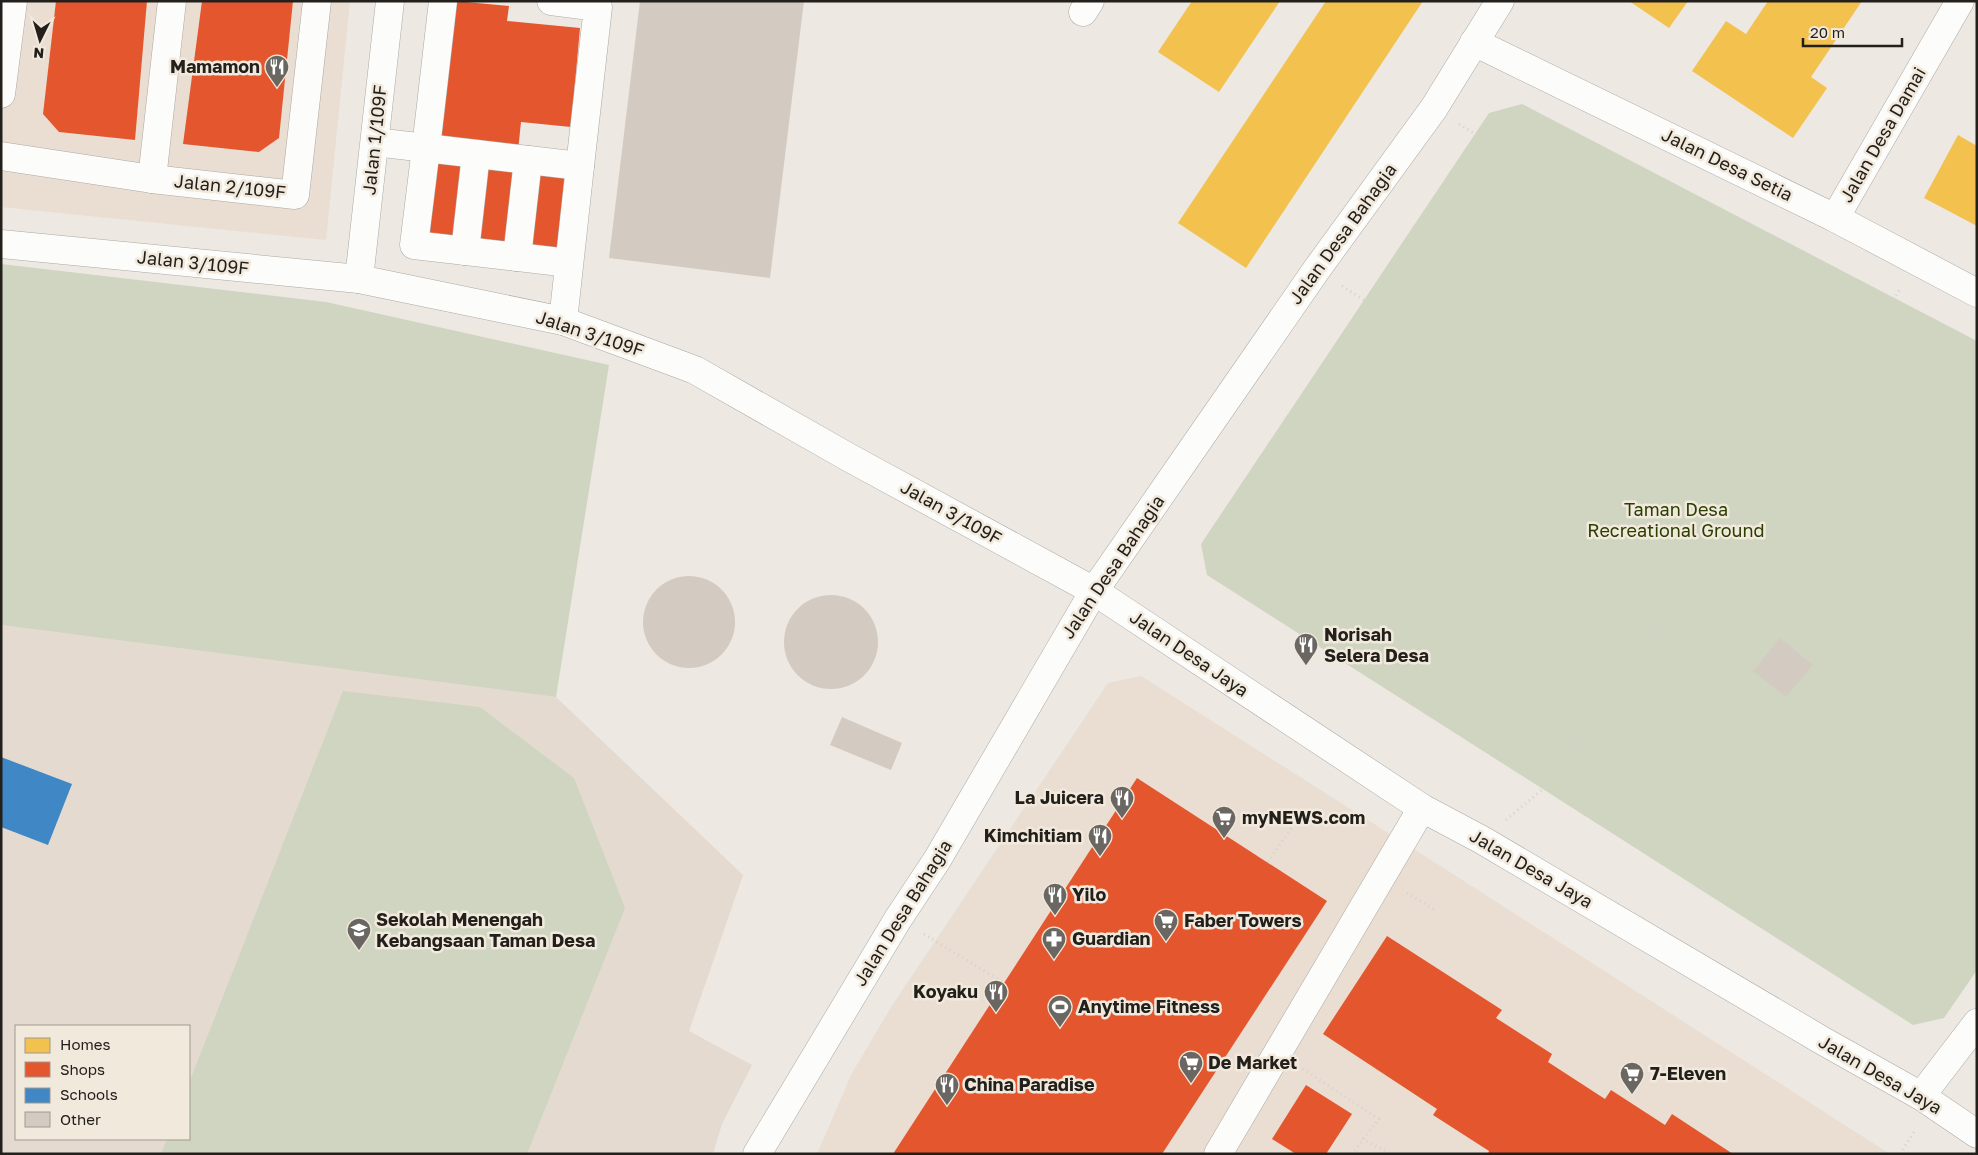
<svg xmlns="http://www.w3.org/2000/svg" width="1978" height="1155" viewBox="0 0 1978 1155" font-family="'Golos Text',sans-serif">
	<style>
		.commercial { fill: #eaded2 }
		.built { fill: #e4dacf; fill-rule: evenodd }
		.green { fill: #cfd5c0 }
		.homes { fill: #f2c14e }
		.shops { fill: #e4572e }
		.schools { fill: #3f88c5 }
		.building { fill: #d3cbc2 }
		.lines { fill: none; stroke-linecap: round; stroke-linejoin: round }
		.minor-casing { stroke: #aca8a3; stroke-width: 29 }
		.path { stroke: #d4d2d0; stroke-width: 3; stroke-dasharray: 1 4; stroke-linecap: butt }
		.minor { stroke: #fcfcfb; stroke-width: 28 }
		.labels { text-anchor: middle; stroke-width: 5; stroke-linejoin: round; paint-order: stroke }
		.poi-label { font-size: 18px; font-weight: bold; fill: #23201c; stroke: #f2e9dd; text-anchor: start }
		.street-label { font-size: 18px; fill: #23201c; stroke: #f2e9dd }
		.park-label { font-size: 18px; fill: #2a3e00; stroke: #f2e9dd }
	</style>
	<rect width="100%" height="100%" fill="#ede8e2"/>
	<g class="commercial">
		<path d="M1 1H350L326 240 1 207Z"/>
		<path d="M1141 676 1442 867 1890 1154H817L852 1073 893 1004 1108 683Z"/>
	</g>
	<path class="built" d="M1 625 556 697 743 875 689 1031 752 1065 722 1124 713 1154H1ZM16 1026H189V1139H16Z"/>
	<g class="green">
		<path d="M1522 104 1977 341V970L1944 1018 1913 1025 1207 575 1201 544 1489 113Z"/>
		<path d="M1 264 326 302 609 365 556 697 1 625Z"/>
		<path d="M343 691 480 707 574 778 625 908 527 1154H161L167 1139H189V1083Z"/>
	</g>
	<g class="homes">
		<path d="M1192 1H1280L1219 92 1158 52Z"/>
		<path d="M1326 1H1423L1246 268 1178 223Z"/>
		<path d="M1629 1H1688L1669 28Z"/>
		<path d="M1768 1H1862L1811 77 1827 88 1793 138 1692 71 1726 21 1746 34Z"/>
		<path d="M1958 135 1977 146V226L1924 198Z"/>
	</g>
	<g class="shops">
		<path d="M56 1H147L135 140 59 132 43 114Z"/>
		<path d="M202 1H293L279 138 259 152 183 144Z"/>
		<path d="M456 1 509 6 507 21 580 28 571 127 521 122 518 151 574 157 563 252 429 237Z"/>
		<path d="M1137 778 1327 901 1162 1154H893Z"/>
		<path d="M1387 936 1502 1010 1496 1018 1552 1054 1548 1062 1605 1099 1611 1090 1665 1125 1672 1114 1733 1154H1488L1489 1151 1433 1115 1437 1109 1323 1034Z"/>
		<path d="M1306 1085 1352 1114 1326 1154H1296L1272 1139Z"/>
	</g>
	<path class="schools" d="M1 757 72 784 48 845 1 827Z"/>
	<g class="building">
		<path d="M640 1H804L770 278 609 258Z"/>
		<circle cx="689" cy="622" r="46"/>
		<circle cx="831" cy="642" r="47"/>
		<path d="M1780 638 1813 665 1786 697 1753 671Z"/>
		<path d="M842 717 902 743 891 770 830 745Z"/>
	</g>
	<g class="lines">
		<defs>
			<g id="minor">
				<path d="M551 1 598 7 580 166"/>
				<path d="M1083 12 1090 1"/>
				<path d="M1474 42 1835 218 1977 293"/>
				<path d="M1 94 13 1"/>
				<path d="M375 142 426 148 443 1"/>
				<path d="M1 156 152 179 295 195 317 1"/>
				<path d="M152 179 172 1"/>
				<path d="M1835 218 1960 1"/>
				<path d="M1 244 359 279 563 321 695 370 848 457 1094 591 1422 808 1482 840 1823 1041 1921 1096 1977 1134"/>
				<path d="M465 251 476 154"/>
				<path d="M517 257 528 160"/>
				<path d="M359 279 390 1"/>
				<path d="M563 321 580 166 426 148 414 245 569 263"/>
				<path d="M1921 1096 1977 1023"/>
				<path d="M757 1154 898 919 937 860 1094 591 1317 269 1434 108 1500 1"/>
				<path d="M1218 1154 1422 808"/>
			</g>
		</defs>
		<use href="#minor" class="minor-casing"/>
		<g class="path">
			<path d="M1459 124 1475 134"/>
			<path d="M1342 286 1364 300"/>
			<path d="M1977 628 1967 634 1940 660 1927 714 1977 745"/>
			<path d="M1506 820 1543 789 1901 288"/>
			<path d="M1268 862 1304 809"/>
			<path d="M1407 893 1437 911"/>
			<path d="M924 934 1004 983"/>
			<path d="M1303 1069 1379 1119 1352 1154"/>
			<path d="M1362 1139 1386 1151 1385 1154"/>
			<path d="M1900 1154 1916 1129"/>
		</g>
		<use href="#minor" class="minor"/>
	</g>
	<defs>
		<symbol id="restaurant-pin" viewBox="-11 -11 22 30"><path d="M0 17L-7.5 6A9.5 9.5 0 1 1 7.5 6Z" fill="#6a6661" stroke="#f2e9dd"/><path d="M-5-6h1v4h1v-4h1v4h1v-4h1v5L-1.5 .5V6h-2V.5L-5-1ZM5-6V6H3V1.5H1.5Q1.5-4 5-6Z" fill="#fff"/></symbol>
		<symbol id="supermarket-pin" viewBox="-11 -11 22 30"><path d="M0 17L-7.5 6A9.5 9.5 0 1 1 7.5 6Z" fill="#6a6661" stroke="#f2e9dd"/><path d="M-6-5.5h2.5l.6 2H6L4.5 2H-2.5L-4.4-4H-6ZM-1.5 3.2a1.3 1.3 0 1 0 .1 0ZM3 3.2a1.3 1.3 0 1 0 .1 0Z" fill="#fff"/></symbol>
		<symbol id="school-pin" viewBox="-11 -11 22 30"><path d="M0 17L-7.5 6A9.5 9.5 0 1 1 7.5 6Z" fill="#6a6661" stroke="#f2e9dd"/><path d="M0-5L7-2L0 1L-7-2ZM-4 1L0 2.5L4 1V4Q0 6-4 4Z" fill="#fff"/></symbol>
		<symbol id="pharmacy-pin" viewBox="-11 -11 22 30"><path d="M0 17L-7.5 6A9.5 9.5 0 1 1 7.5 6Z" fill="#6a6661" stroke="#f2e9dd"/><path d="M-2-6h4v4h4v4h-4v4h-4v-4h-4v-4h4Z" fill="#fff"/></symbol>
		<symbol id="stadium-pin" viewBox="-11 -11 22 30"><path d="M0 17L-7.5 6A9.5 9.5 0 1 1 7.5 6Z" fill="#6a6661" stroke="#f2e9dd"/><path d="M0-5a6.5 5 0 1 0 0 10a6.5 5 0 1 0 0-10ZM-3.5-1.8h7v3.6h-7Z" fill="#fff"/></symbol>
	</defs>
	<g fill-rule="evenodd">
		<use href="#restaurant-pin" x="263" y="53" width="28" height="38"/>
		<use href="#restaurant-pin" x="1292" y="631" width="28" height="38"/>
		<use href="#restaurant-pin" x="1108" y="784" width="28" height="38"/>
		<use href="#supermarket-pin" x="1210" y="804" width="28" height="38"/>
		<use href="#restaurant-pin" x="1086" y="822" width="28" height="38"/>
		<use href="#restaurant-pin" x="1041" y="881" width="28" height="38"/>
		<use href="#supermarket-pin" x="1152" y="907" width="28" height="38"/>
		<use href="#school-pin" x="345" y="916" width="28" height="38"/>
		<use href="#pharmacy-pin" x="1040" y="925" width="28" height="38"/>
		<use href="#restaurant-pin" x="982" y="978" width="28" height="38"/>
		<use href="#stadium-pin" x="1046" y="993" width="28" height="38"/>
		<use href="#supermarket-pin" x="1177" y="1049" width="28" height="38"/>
		<use href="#supermarket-pin" x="1618" y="1060" width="28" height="38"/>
		<use href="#restaurant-pin" x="933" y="1071" width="28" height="38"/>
	</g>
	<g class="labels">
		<g class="poi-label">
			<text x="260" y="73" text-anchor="end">Mamamon</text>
			<text x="1324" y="641">Norisah<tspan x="1324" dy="21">Selera Desa</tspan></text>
			<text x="1104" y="804" text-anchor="end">La Juicera</text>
			<text x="1242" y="824">myNEWS.com</text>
			<text x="1082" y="842" text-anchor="end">Kimchitiam</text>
			<text x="1072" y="901">Yilo</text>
			<text x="376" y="926">Sekolah Menengah<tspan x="376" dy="21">Kebangsaan Taman Desa</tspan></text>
			<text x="1184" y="927">Faber Towers</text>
			<text x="1072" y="945">Guardian</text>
			<text x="978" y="998" text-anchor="end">Koyaku</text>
			<text x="1078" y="1013">Anytime Fitness</text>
			<text x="1208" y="1069">De Market</text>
			<text x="1650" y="1080">7-Eleven</text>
			<text x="964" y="1091">China Paradise</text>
		</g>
		<g class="street-label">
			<text transform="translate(1883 135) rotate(-60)" y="6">Jalan Desa Damai</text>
			<text transform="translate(375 140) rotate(-84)" y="6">Jalan 1/109F</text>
			<text transform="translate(1727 165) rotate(26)" y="6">Jalan Desa Setia</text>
			<text transform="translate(230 187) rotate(6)" y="6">Jalan 2/109F</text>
			<text transform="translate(1343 234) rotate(-54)" y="6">Jalan Desa Bahagia</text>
			<text transform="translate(193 263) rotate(6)" y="6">Jalan 3/109F</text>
			<text transform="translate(590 334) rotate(18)" y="6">Jalan 3/109F</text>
			<text transform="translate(951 513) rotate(29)" y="6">Jalan 3/109F</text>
			<text transform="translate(1113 567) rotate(-56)" y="6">Jalan Desa Bahagia</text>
			<text transform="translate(1189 654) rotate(34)" y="6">Jalan Desa Jaya</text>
			<text transform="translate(1531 869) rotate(30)" y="6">Jalan Desa Jaya</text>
			<text transform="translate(903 913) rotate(-58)" y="6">Jalan Desa Bahagia</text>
			<text transform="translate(1880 1075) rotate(30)" y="6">Jalan Desa Jaya</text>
		</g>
		<g class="park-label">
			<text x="1676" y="516">Taman Desa<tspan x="1676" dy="21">Recreational Ground</tspan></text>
		</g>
	</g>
	<rect width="1978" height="1155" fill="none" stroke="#23201c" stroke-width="5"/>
	<rect x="15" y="1025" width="175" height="115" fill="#f2e9dd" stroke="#9f9990"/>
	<rect x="25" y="1038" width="25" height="15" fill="#f2c14e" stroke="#9f9990"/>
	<text x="60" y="1050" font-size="15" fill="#23201c">Homes</text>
	<rect x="25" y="1062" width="25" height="15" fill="#e4572e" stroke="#9f9990"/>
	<text x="60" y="1075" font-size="15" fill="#23201c">Shops</text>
	<rect x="25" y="1088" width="25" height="15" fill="#3f88c5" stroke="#9f9990"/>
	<text x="60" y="1100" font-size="15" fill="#23201c">Schools</text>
	<rect x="25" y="1112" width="25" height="15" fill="#d3cbc2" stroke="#9f9990"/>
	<text x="60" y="1125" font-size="15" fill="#23201c">Other</text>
	<g transform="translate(40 40) rotate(185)" stroke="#f2e9dd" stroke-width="4" paint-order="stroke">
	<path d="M0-4L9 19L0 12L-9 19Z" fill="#23201c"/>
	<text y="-8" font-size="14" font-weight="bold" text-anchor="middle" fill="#23201c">N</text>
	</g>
	<path d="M1803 38v8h99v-8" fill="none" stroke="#23201c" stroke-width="2.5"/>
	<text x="1810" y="38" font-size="15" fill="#23201c" stroke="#f2e9dd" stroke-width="4" paint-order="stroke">20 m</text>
</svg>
